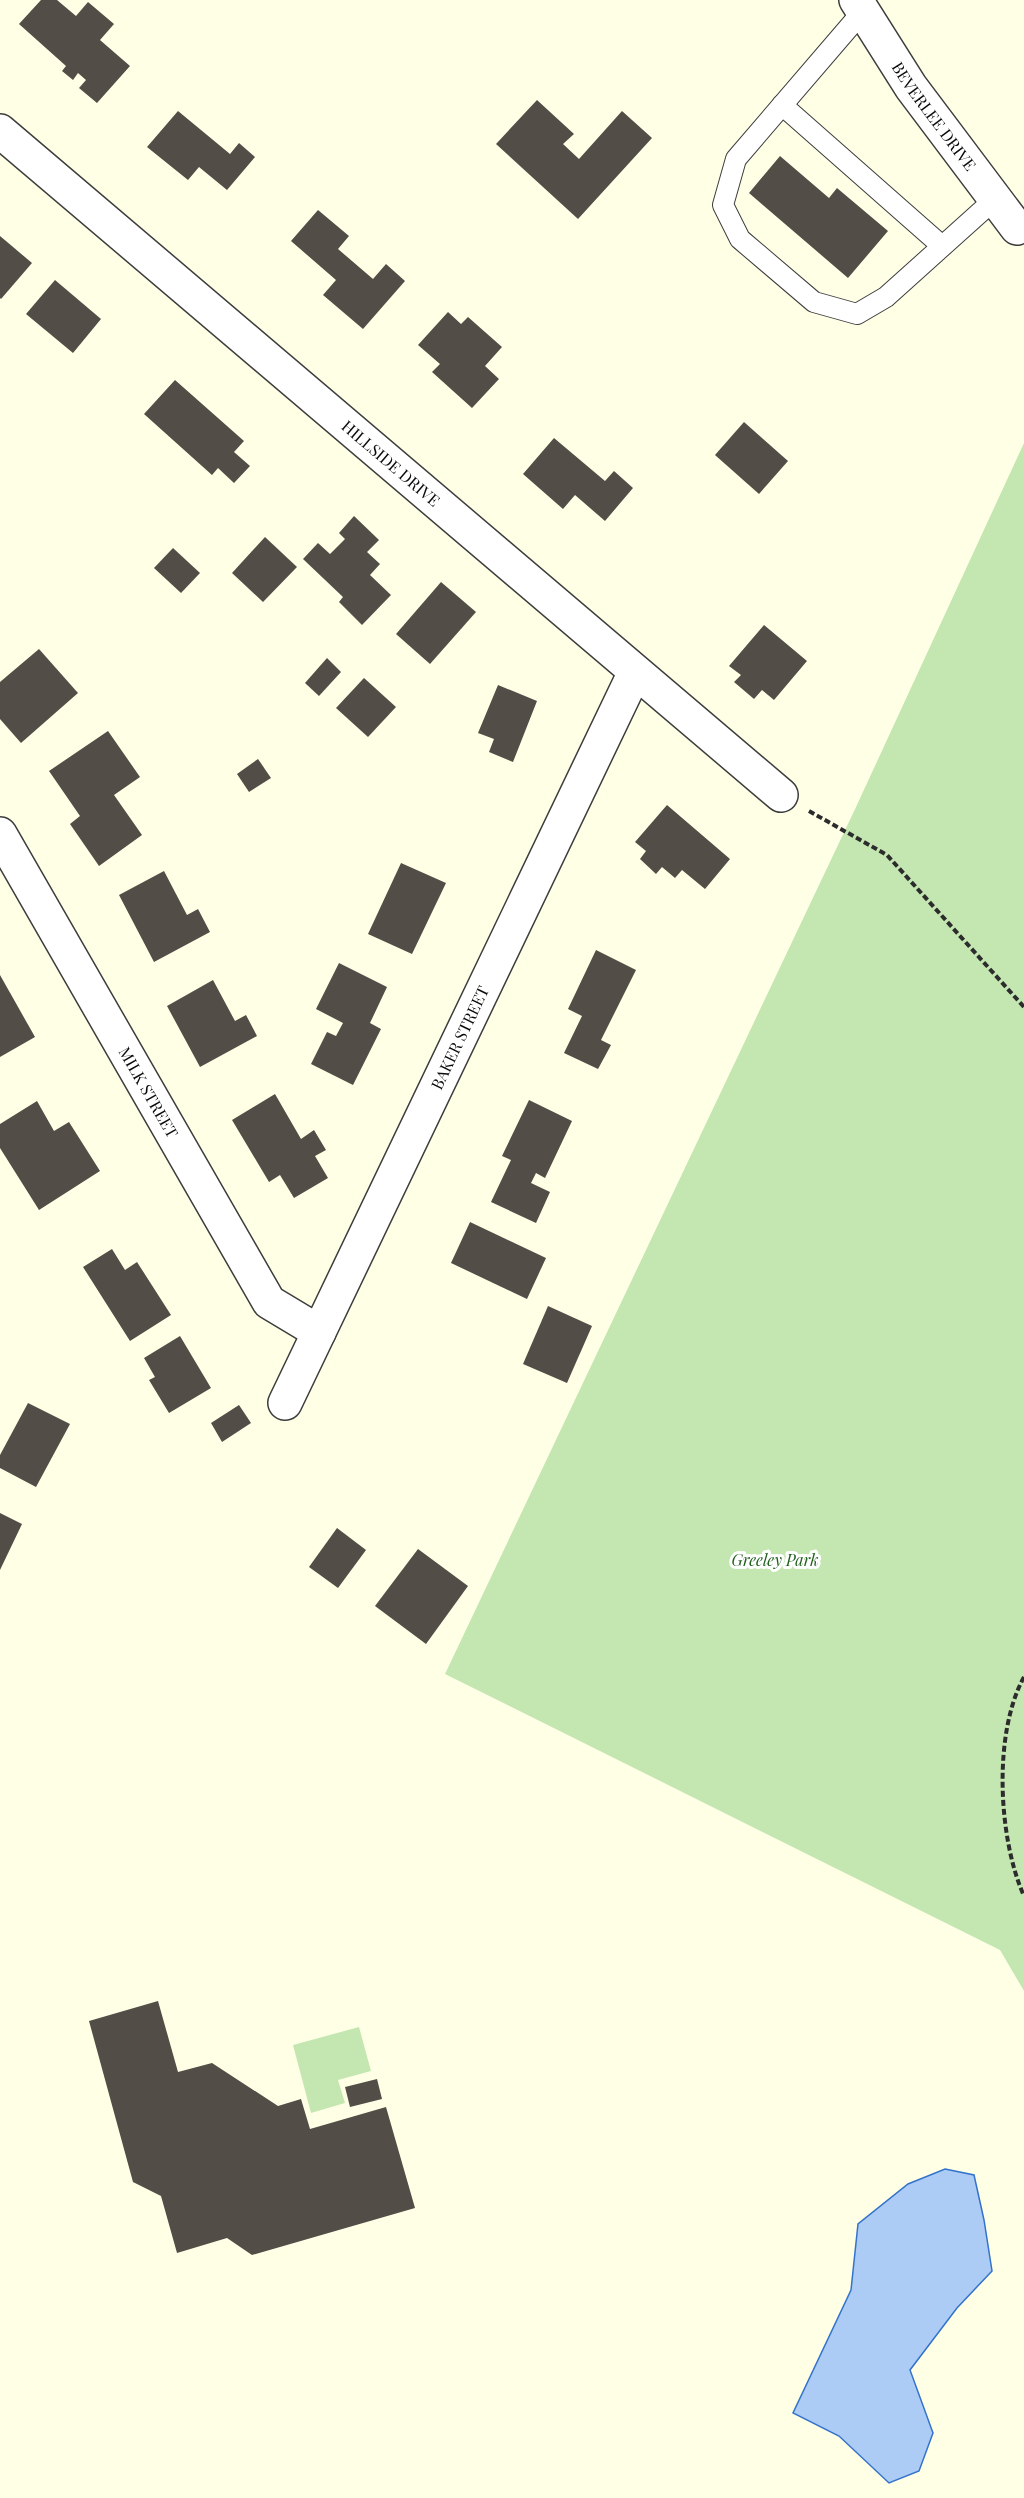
<svg xmlns="http://www.w3.org/2000/svg" width="1024" height="2498" viewBox="0 0 1024 2498" font-family="'Playfair Display',serif">
	<style>
		.green { fill: #c4e7b2 }
		.water { fill: #acccf5; stroke: #3473cb; stroke-width: 1.5 }
		.building { fill: #524d46 }
		.lines { fill: none; stroke-linecap: round; stroke-linejoin: round }
		.lane-casing { stroke: #3d3d3d; stroke-width: 22 }
		.street-casing { stroke: #3d3d3d; stroke-width: 36 }
		.path { stroke: #2c2c2c; stroke-width: 4; stroke-dasharray: 6 3; stroke-linecap: butt }
		.lane { stroke: #fff; stroke-width: 20 }
		.street { stroke: #fff; stroke-width: 33 }
		.labels { text-anchor: middle; stroke-width: 6; stroke-linejoin: round; paint-order: stroke }
		.street-label { font-size: 16px; fill: #0a0a0a; stroke: #fff }
		.park-label { font-size: 16px; font-style: italic; fill: #1e5f1c; stroke: #fff }
	</style>
	<rect width="100%" height="100%" fill="#ffffe6"/>
	<g class="green">
		<path d="M1024 443V1991L1000 1950 445 1674 856 807Z"/>
		<path d="M359 2027 371 2071 338 2080 345 2103 311 2113 293 2045Z"/>
	</g>
	<path class="water" d="M945 2169 974 2175 984 2220 992 2271 957 2308 910 2370 933 2433 919 2471 889 2483 839 2436 793 2413 851 2290 858 2224 908 2184Z"/>
	<g class="building">
		<path d="M41 0H57L76 16 88 2 114 24 100 40 130 66 97 103 79 88 86 80 78 73 73 80 62 71 66 66 19 24Z"/>
		<path d="M537 100 574 134 563 144 579 159 622 111 652 138 578 219 496 144Z"/>
		<path d="M178 111 230 154 239 143 255 157 227 190 199 167 188 180 147 147Z"/>
		<path d="M780 156 829 198 837 188 888 231 848 278 749 193Z"/>
		<path d="M318 210 349 236 338 249 373 279 386 264 405 281 363 329 323 295 336 280 291 241Z"/>
		<path d="M0 236 32 263 1 299 0 298Z"/>
		<path d="M55 280 101 319 73 353 26 314Z"/>
		<path d="M448 312 461 324 468 317 502 347 485 366 499 379 472 408 432 372 440 364 418 345Z"/>
		<path d="M175 380 244 441 234 452 250 466 234 483 218 468 212 475 144 414Z"/>
		<path d="M744 422 788 461 759 494 715 455Z"/>
		<path d="M554 438 605 481 614 471 633 488 605 521 575 495 563 509 523 474Z"/>
		<path d="M354 516 379 540 367 552 380 564 370 575 391 595 362 625 339 602 343 597 303 559 318 543 330 554 345 539 339 533Z"/>
		<path d="M265 537 297 567 263 602 232 573Z"/>
		<path d="M173 548 200 573 181 593 154 568Z"/>
		<path d="M441 582 476 612 430 664 396 634Z"/>
		<path d="M764 625 807 661 774 700 762 690 754 699 734 682 741 675 729 666Z"/>
		<path d="M39 649 78 693 21 743 0 719V682Z"/>
		<path d="M327 658 341 672 319 696 305 683Z"/>
		<path d="M364 678 396 707 368 737 336 708Z"/>
		<path d="M498 685 537 701 513 762 489 752 494 739 478 733Z"/>
		<path d="M108 731 140 777 114 795 142 835 99 866 70 824 80 816 49 771Z"/>
		<path d="M258 759 271 778 249 792 237 774Z"/>
		<path d="M667 805 730 859 705 889 682 870 675 878 662 867 656 874 640 859 646 851 635 842Z"/>
		<path d="M401 863 446 883 412 954 368 934Z"/>
		<path d="M164 871 187 915 198 909 210 932 154 962 119 895Z"/>
		<path d="M596 950 636 970 601 1040 611 1045 598 1069 564 1053 582 1016 568 1009Z"/>
		<path d="M339 963 387 987 370 1023 381 1029 353 1085 311 1064 327 1032 336 1036 343 1023 316 1009Z"/>
		<path d="M0 975 35 1037 0 1057Z"/>
		<path d="M213 980 235 1021 246 1015 257 1036 200 1067 167 1006Z"/>
		<path d="M275 1094 301 1139 314 1130 326 1150 315 1156 328 1178 294 1198 280 1175 269 1182 232 1120Z"/>
		<path d="M529 1100 572 1121 545 1178 536 1173 531 1183 550 1192 536 1223 491 1202 511 1160 502 1156Z"/>
		<path d="M37 1101 54 1131 69 1122 100 1171 39 1210 0 1148V1124Z"/>
		<path d="M470 1222 546 1258 527 1299 451 1263Z"/>
		<path d="M112 1249 125 1270 137 1262 171 1315 130 1341 83 1267Z"/>
		<path d="M548 1306 592 1326 567 1383 523 1364Z"/>
		<path d="M180 1336 211 1388 169 1413 149 1380 155 1377 144 1358Z"/>
		<path d="M28 1403 70 1424 36 1487 0 1468V1455Z"/>
		<path d="M239 1405 251 1423 222 1442 211 1423Z"/>
		<path d="M0 1513 22 1524 0 1570Z"/>
		<path d="M337 1528 366 1550 338 1588 309 1567Z"/>
		<path d="M418 1549 468 1586 426 1644 375 1606Z"/>
		<path d="M158 2001 178 2072 212 2063 278 2106 301 2099 310 2129 386 2107 415 2208 252 2255 227 2238 177 2253 161 2196 133 2182 89 2021Z"/>
		<path d="M377 2079 382 2099 350 2107 345 2087Z"/>
	</g>
	<g class="lines">
		<defs>
			<g id="lane">
				<path d="M863 11 736 159 723 205 740 239 814 302 857 314 886 297 995 199"/>
				<path d="M782 105 942 246"/>
			</g>
			<g id="street">
				<path id="s1" d="M856 0 911 87 1017 228"/>
				<path id="s2" d="M0 131 781 795"/>
				<path id="s3" d="M0 834 269 1302 319 1332"/>
				<path id="s4" d="M285 1403 635 672"/>
			</g>
		</defs>
		<use href="#lane" class="lane-casing"/>
		<use href="#street" class="street-casing"/>
		<g class="path">
			<path d="M809 811 887 855 1024 1007"/>
			<path d="M1024 1677C993 1733 998 1838 1024 1896"/>
		</g>
		<use href="#lane" class="lane"/>
		<use href="#street" class="street"/>
	</g>
	<g class="labels">
		<g class="street-label">
			<text dy="6" stroke="none"><textPath href="#s1" startOffset="140">BEVERLEE DRIVE</textPath></text>
			<text dy="6" stroke="none"><textPath href="#s2" startOffset="513">HILLSIDE DRIVE</textPath></text>
			<text dy="6" stroke="none"><textPath href="#s4" startOffset="405">BAKER STREET</textPath></text>
			<text dy="6" stroke="none"><textPath href="#s3" startOffset="298">MILK STREET</textPath></text>
		</g>
		<g class="park-label">
			<text x="775" y="1566">Greeley Park</text>
		</g>
	</g>
</svg>
